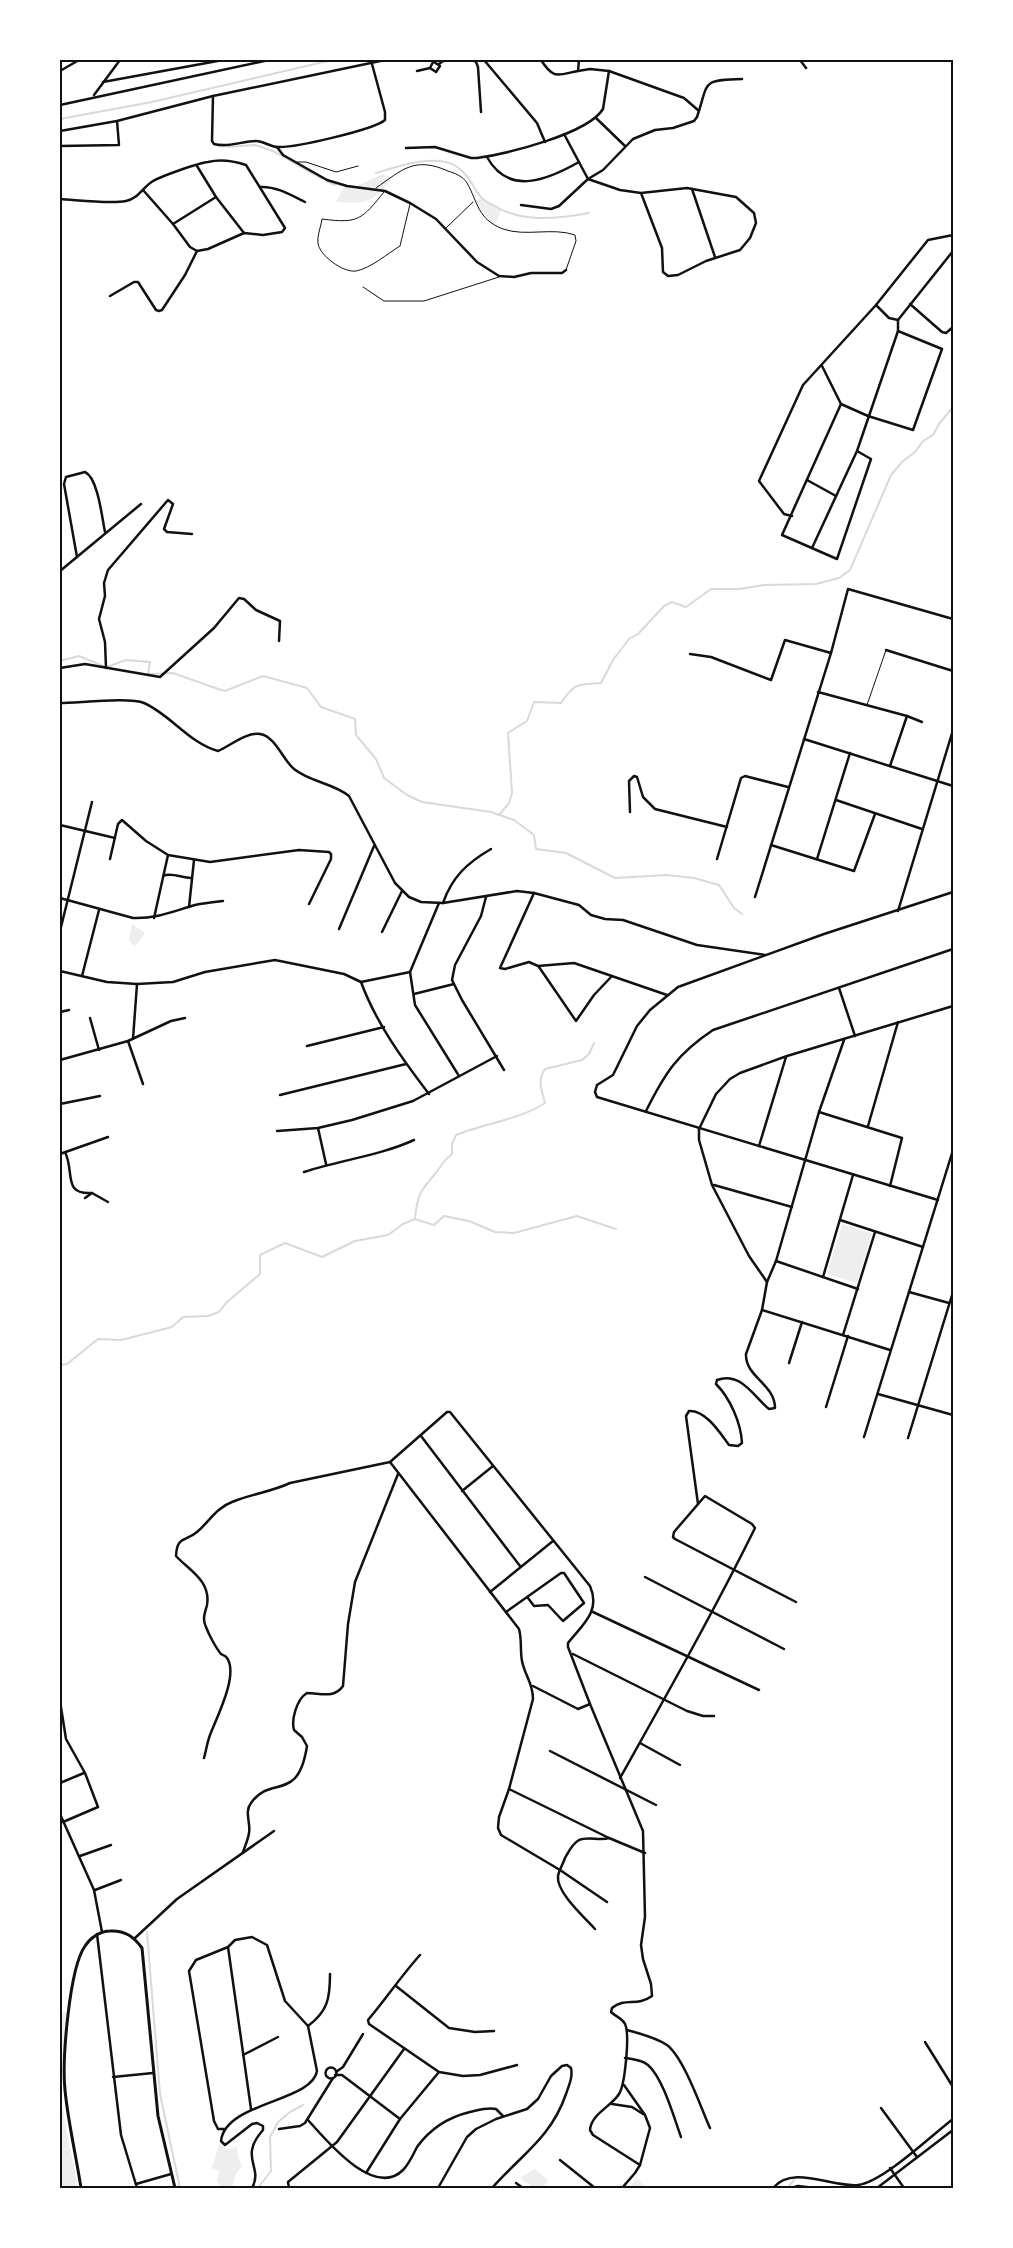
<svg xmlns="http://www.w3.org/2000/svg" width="1013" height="2248" viewBox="0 0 1013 2248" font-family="'Asap Condensed',sans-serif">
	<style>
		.green { fill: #eee }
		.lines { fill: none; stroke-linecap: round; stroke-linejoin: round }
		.stream { stroke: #d9d9d9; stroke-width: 2 }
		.service { stroke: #111; stroke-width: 1 }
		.minor { stroke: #111; stroke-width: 2.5 }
		.tertiary { stroke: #111; stroke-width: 3 }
		.neatline { fill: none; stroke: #111; stroke-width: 2 }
	</style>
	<rect width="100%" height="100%" fill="#fff"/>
	<g class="green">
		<path d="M383 174 392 178C374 203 366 204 336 202L345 186H356Z"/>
		<path d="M481 198 501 211 495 225 480 211 474 201Z"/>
		<path d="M132 924 145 933 135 946 129 941Z"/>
		<path d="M842 1224 872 1233 857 1283 827 1274Z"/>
		<path d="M67 2012 60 2085 62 2105 78 2188H60V2013Z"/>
		<path d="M220 2141 226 2148 232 2149 237 2146V2153L242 2166 236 2173 232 2188H222L217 2181 219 2171 212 2168Z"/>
		<path d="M535 2169 548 2180 543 2188H534L520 2178Z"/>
		<path d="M637 2178 646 2188H628Z"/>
	</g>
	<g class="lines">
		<g class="stream">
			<path d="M60 119 152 102 332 60"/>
			<path d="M228 147 255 145 273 151 322 179"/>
			<path d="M376 173C396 167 433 154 454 165 468 173 471 184 480 196 483 200 489 203 493 205 521 223 557 219 589 213"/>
			<path d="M326 181 335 185"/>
			<path d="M60 661 79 656 103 666"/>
			<path d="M107 667 126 660 150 662 148 674 173 673 221 690 225 691 263 676 307 688 321 707 355 719 356 735 376 759 384 778 407 795 422 802 491 812 514 820 534 835 536 849 566 853 615 878 666 875 694 878 719 885 734 908 742 914"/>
			<path d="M499 815 509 803 512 793 508 733 527 721 534 702 561 703C574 683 578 684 601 683L613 660 629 639 638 634 664 606 672 602 686 607 711 589H740L764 585 816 584 839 578 850 570 891 475 902 462 915 452 923 441 933 435 939 424 953 407"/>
			<path d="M415 1219C417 1196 420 1191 435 1174 442 1166 441 1162 452 1154V1144L456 1135C485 1123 519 1120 545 1103 542 1091 537 1080 545 1069L582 1060 589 1054 594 1043"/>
			<path d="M60 1365 67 1364 98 1339 121 1340 172 1327 183 1317 208 1316 219 1312 226 1303 260 1274V1255L285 1243 322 1257 355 1241 388 1235 403 1224 415 1219 434 1225 444 1216 469 1221 495 1232 514 1233 577 1216 616 1229"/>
			<path d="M147 1932 160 2094 180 2188"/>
			<path d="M789 2186 794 2180"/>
			<path d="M258 2188 271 2171 270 2137 278 2122 290 2112 303 2105"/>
		</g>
		<g class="service">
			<path d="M297 162H306L336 172 358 166"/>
			<path d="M376 188C402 170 414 156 448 171 454 173 463 176 467 183 478 202 477 219 503 229 526 237 552 227 575 235L576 241 566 270"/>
			<path d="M384 192C362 219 359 224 322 219 321 227 317 235 318 243 319 255 343 273 356 271 371 268 387 254 400 246L410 204"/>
			<path d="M446 228 473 202"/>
			<path d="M363 287 384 301H424L499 277"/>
			<path d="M867 705 886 650"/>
		</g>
		<g class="minor">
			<path d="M434 60 430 68 436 72 440 66 434 62"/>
			<path d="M472 60 476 62 478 67 481 112"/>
			<path d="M484 60 537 123 545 142"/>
			<path d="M541 60C554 80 557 75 578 71L579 60"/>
			<path d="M800 60 806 68"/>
			<path d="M439 64 443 61 457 60"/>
			<path d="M60 71 79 60"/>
			<path d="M417 71 430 68"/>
			<path d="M578 71 590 69 609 71 684 98 699 111"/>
			<path d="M103 82 223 60"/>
			<path d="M94 95 120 60"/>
			<path d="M213 96 212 141 214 144C228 148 242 141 256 141 264 141 270 147 278 147 294 148 373 130 385 120V112L372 64"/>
			<path d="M60 105 269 60"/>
			<path d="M596 118 625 146"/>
			<path d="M60 131 117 121 213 96 385 60"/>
			<path d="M564 134 588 179 620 190 641 193 687 188 736 197 754 213 756 223 750 238 740 250 706 261 678 275 668 276 663 272 662 248 641 193"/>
			<path d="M60 146 119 145 117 121"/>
			<path d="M277 147 283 155 327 180 347 186 385 191 410 203 436 219 477 262 499 276 514 277 531 273H562L566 270"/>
			<path d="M406 148 435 147 471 158H477C506 154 588 134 603 109L609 71"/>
			<path d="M487 157C509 197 549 179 579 162"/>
			<path d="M197 166 216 197 244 233"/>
			<path d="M260 187C276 186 291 195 305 202"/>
			<path d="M692 189 715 257"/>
			<path d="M60 199C78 200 109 204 126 201 138 199 143 187 153 181 162 176 198 163 208 162 220 159 234 161 246 165L285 228 282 232 263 235 244 233 208 249 197 251 190 247 173 224 143 190"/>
			<path d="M521 205 551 209 559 206 588 179 603 170 633 139 655 130 673 128 694 121 697 117C709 81 701 80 742 79"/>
			<path d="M173 224 216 197"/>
			<path d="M110 296 134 282H138L156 310 159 311 162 310 185 275 197 251"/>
			<path d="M910 304 942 332 946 333 953 327"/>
			<path d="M876 305 889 318 898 320"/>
			<path d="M822 366 841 404 868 416 913 430 942 349 898 331"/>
			<path d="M841 404 782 535 837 559 871 459 857 451"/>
			<path d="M807 480 836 496"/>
			<path d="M792 516 784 514 759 481 803 385 876 305 928 240 953 235"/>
			<path d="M812 548 857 451 898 331V320L953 251"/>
			<path d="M77 557 64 484 66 477 85 472C98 478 102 518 105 532"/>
			<path d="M60 571 141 504"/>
			<path d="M886 650 953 671"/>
			<path d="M690 654 711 657 771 680 785 640 831 653"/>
			<path d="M60 668 85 664 160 677 214 628 239 598 244 599 256 610 280 621 279 641"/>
			<path d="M106 668 105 642 99 619 105 596 104 583 108 570 168 500 173 504 164 529 167 532 192 534"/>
			<path d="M818 692 907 716 922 722"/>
			<path d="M60 703C78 703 130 697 144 703 171 715 189 743 218 751 230 746 246 732 260 734 275 736 283 760 294 769 310 782 333 783 349 796L395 883 409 897 421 902 443 903 517 891 534 893 579 905 591 915 605 919 623 920 697 945 765 955"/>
			<path d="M804 739 953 786"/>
			<path d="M890 766 907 716"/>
			<path d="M836 800 922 829"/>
			<path d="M630 812 629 781 634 776 637 777 643 797 655 809 727 827"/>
			<path d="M60 825 115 838"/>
			<path d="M771 845 854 871 875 814"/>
			<path d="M110 859 118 824 122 820 146 841 168 855 210 862 299 850 329 852 331 854V859L309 904"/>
			<path d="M717 859 741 778 745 776 788 787"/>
			<path d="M817 859 850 753"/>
			<path d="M163 876C171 872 182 878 191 878"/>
			<path d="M534 893 500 968 505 969 529 962 538 966 574 963 667 995"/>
			<path d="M486 897 481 916 455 965 452 980 462 1000 504 1070"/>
			<path d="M755 897 831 653 848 589 953 619"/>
			<path d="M60 898 133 918C156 919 174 911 195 905 204 903 214 902 223 901"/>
			<path d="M439 903 410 972 415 1005 459 1076"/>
			<path d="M443 903C452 877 467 863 491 849"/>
			<path d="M189 907 194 860"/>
			<path d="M898 911 953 730"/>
			<path d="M154 918 168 855"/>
			<path d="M339 929 374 846"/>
			<path d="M60 931 92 802"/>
			<path d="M382 932 402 891"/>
			<path d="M539 967 576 1021 594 995 612 976"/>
			<path d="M60 971 107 982 137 984 173 982 205 972 275 960 344 974 361 982 410 972"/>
			<path d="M82 976 99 910"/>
			<path d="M361 982C376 1023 403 1060 429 1094"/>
			<path d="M839 988 855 1036"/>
			<path d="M414 994 454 984"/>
			<path d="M60 1012 69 1010"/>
			<path d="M90 1018 99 1050"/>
			<path d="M133 1039 137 984"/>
			<path d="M128 1041 143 1084"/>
			<path d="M307 1046 384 1027"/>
			<path d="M60 1060 128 1041 171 1021 185 1018"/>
			<path d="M280 1095 406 1064"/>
			<path d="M60 1104 100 1096"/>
			<path d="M646 1111C665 1073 677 1054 713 1030L953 949"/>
			<path d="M819 1112 902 1138 890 1186"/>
			<path d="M868 1126 898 1022"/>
			<path d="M318 1128 326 1164"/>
			<path d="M277 1131 318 1128 352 1120 413 1101 497 1056"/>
			<path d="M759 1146 786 1057"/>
			<path d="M65 1152C75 1172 62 1195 92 1193"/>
			<path d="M60 1154 108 1137"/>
			<path d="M304 1172C340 1160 379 1156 414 1140"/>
			<path d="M714 1185 792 1207"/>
			<path d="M85 1198 92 1193 108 1202"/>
			<path d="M938 1200 597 1097 595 1092 597 1085 613 1075 637 1026 650 1010 678 987 824 934 953 892"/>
			<path d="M840 1220 923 1247"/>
			<path d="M776 1261 858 1289"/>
			<path d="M823 1277 853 1175"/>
			<path d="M767 1282 749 1256 712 1185 699 1140V1129L716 1094 730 1079 740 1073 787 1056 953 1006"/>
			<path d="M909 1292 949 1303"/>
			<path d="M762 1310 890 1350"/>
			<path d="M843 1335 875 1232"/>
			<path d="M789 1363 802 1322"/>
			<path d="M878 1394 953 1415"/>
			<path d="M826 1407 848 1336"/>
			<path d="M421 1436 520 1566"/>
			<path d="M864 1437 953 1150"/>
			<path d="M908 1438 953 1292"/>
			<path d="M390 1462 519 1629C522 1639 520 1651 522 1661 525 1676 533 1683 533 1699L509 1789 499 1817 498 1828 501 1835 560 1870 607 1902"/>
			<path d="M462 1491 493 1466"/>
			<path d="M698 1504 686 1416 689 1411C706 1410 720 1433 729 1445L738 1446 742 1443C741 1423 730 1398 716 1384L717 1380C741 1371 754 1397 769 1409L775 1408C775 1384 745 1377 746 1354L762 1310 767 1282 776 1261 819 1112 844 1040"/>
			<path d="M645 1577 784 1649"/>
			<path d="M490 1592 553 1541"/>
			<path d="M506 1612 561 1573H564L584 1603 563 1621 548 1605 534 1606 528 1598"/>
			<path d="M593 1612 759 1690"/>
			<path d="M573 1654 687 1711 703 1716H714"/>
			<path d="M533 1686 578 1709 590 1704"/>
			<path d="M60 1701 66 1739 85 1773 98 1807 63 1822"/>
			<path d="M640 1743 680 1765"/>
			<path d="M550 1751 656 1805"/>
			<path d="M204 1758C206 1751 207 1743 210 1735 216 1719 239 1675 227 1658 225 1655 224 1656 221 1654 216 1648 209 1635 206 1627 202 1619 205 1613 207 1605 211 1581 190 1571 176 1556 177 1536 185 1542 197 1532 209 1522 216 1508 232 1502 251 1494 271 1492 290 1483L390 1462 447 1412H450L590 1586C601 1611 583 1624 568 1643V1647L590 1704 643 1831 645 1917 641 1945 643 1959 651 1984 652 1996C637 2007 625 1997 612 2008L611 2012C616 2017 622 2018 625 2024 630 2034 625 2085 619 2094 612 2106 591 2114 590 2130L593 2135 640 2165"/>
			<path d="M620 1778C666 1696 713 1613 755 1528L752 1524 705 1496 674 1532 673 1537 675 1539 796 1602"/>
			<path d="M60 1783 84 1773"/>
			<path d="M509 1789 609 1838 645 1853"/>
			<path d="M60 1814 94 1890 102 1932"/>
			<path d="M243 1852C245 1846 248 1840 249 1833 251 1823 244 1812 251 1803 271 1774 298 1804 307 1746L302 1737 294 1730C291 1719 297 1699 307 1693 320 1693 334 1699 343 1686L348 1624 355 1582 398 1474"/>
			<path d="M80 1856 111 1845"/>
			<path d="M95 1890 121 1880"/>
			<path d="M595 1929C584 1917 556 1892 558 1876 559 1870 563 1864 565 1858 569 1851 572 1844 579 1840 588 1836 600 1841 609 1838"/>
			<path d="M97 1934 121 2135 137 2188"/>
			<path d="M135 1938 177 1899 274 1831"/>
			<path d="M228 1947 251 2109"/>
			<path d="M420 1955C401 1976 386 1999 368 2020L369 2024 439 2072 463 2076 480 2075 517 2065"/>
			<path d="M396 1986 449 2028 475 2032 494 2031"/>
			<path d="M308 2026C328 2011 330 1998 330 1974"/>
			<path d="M627 2030C641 2034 655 2037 667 2045 684 2058 701 2108 710 2128"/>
			<path d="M925 2042 953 2087"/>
			<path d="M243 2055 278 2037"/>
			<path d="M625 2058C633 2059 642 2060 648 2065 663 2078 674 2118 681 2137"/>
			<circle cx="331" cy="2073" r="5.5"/>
			<path d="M336 2072 343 2067 363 2034"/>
			<path d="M335 2075H342L400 2119"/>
			<path d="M113 2077 153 2073"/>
			<path d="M612 2104 632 2107 643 2114"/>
			<path d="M881 2108 917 2157"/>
			<path d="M308 2120C326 2140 374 2199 403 2170 409 2164 413 2155 417 2147 430 2129 449 2117 470 2112 479 2110 487 2107 496 2109L503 2116"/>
			<path d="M225 2129H218L214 2121 189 1971 196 1960 228 1947 235 1940 252 1937 267 1945 285 2001 308 2026 317 2071C312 2102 225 2102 221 2141L225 2145 252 2124 257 2123 263 2126V2130C238 2158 264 2167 252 2188"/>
			<path d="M279 2129 300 2126 305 2123 333 2078"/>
			<path d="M560 2160 595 2188"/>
			<path d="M890 2168 904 2188"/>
			<path d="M366 2173 400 2119 439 2072"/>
			<path d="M516 2183 523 2188"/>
			<path d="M136 2184 171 2174"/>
			<path d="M289 2188 288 2182 337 2142 404 2049"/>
			<path d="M438 2188 467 2137 476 2129 496 2119 527 2109 538 2099 551 2076 562 2066 567 2065 571 2068C573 2077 569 2085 566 2094 551 2138 521 2155 492 2188"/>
			<path d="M622 2188 635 2173 640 2165 650 2128 645 2115 624 2085"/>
			<path d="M773 2188C793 2164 832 2188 858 2185 883 2182 932 2135 953 2119"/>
			<path d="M791 2188 798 2186 815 2188"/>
			<path d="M877 2188 953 2130"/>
		</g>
		<path class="tertiary" d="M81 2188C76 2155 68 2122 65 2090 62 2061 69 1969 85 1946 90 1938 100 1931 110 1931 125 1930 134 1937 142 1948L158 2116 175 2188"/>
	</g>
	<rect width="1013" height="2248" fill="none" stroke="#ffffff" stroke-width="122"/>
	<rect x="61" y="61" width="891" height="2126" class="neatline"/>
</svg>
